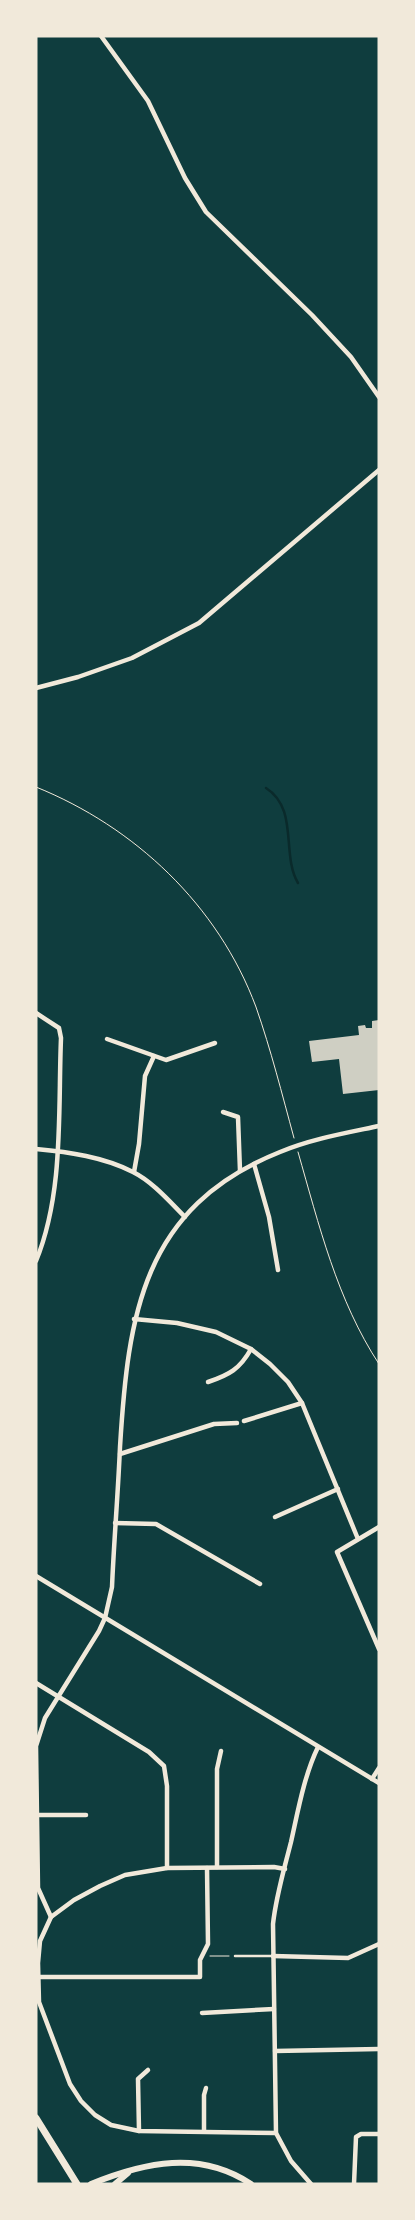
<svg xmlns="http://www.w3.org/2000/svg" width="415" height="2220" viewBox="0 0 415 2220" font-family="'Fira Sans Condensed',sans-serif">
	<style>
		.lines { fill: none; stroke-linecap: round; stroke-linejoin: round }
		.stream { stroke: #0a2a2b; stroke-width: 2.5 }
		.building { fill: #cfcfc3 }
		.path { stroke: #f1e9da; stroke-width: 1 }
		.service { stroke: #f1e9da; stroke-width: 2.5 }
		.minor { stroke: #f1e9da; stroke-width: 4.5 }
		.secondary { stroke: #f1e9da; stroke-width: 6 }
		.primary { stroke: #f1e9da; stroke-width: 7 }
	</style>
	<rect width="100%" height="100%" fill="#0f3d3e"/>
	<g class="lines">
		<path class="stream" d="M266 788C299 809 281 854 298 883"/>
	</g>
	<path class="building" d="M379 1020V1090L343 1094 339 1059 312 1062 309 1041 359 1035 358 1026 365 1025 366 1028H372V1021Z"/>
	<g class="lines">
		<g class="path">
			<path d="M36 787C135 827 218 905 256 1007 271 1050 282 1094 294 1138"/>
			<path d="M298 1152C319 1225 337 1300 379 1364"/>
			<path d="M210 1956H229"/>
		</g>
		<path class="service" d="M235 1956H273"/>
		<g class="minor">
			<path d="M101 36 148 101 185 178 206 212 312 315 351 357 379 397"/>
			<path d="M36 688 78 677 132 658 199 623 379 470"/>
			<path d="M36 1013 59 1028 61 1038C58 1111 64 1193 36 1261"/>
			<path d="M107 1039 166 1060 215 1043"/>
			<path d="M223 1112 238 1117 240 1171"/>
			<path d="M36 1149C69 1152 104 1157 133 1172 153 1182 170 1202 185 1217"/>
			<path d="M254 1164 269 1217 278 1270"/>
			<path d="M134 1172 139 1144 145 1076 154 1056"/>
			<path d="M134 1319 177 1323 216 1332 251 1349 270 1364 288 1382 302 1403 358 1539"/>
			<path d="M208 1382C229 1375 240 1369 251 1349"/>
			<path d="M244 1421 302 1403"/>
			<path d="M120 1454 214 1424 237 1423"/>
			<path d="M275 1517 338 1489"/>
			<path d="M115 1523 156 1524 260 1584"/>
			<path d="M379 1527 337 1552 379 1649"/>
			<path d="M36 1576 379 1783"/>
			<path d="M36 1683 149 1752 164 1766 167 1786V1868"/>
			<path d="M372 1779 379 1768"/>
			<path d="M37 1815H86"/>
			<path d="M217 1867V1769L221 1751"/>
			<path d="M51 1917 38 1888 36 1746 45 1718 99 1631 105 1618 112 1587C114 1540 118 1494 120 1447 128 1316 142 1207 280 1152 311 1139 346 1133 379 1126"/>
			<path d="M273 1956 348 1958 379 1944"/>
			<path d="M38 1977H200V1960L208 1944 207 1868"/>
			<path d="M202 2013 274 2009"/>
			<path d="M275 2051 379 2049"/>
			<path d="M139 2131 138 2079 148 2070"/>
			<path d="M204 2131V2095L206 2088"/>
			<path d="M276 2133 139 2131 111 2125 95 2115 81 2101 70 2084 39 2002 38 1963 40 1941 51 1917 74 1900 100 1886 125 1875 167 1868 274 1867 285 1869"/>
			<path d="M311 2184 291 2161 276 2133 273 1924C276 1896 284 1870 291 1842 298 1811 304 1776 318 1747"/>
			<path d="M354 2184 356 2137 361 2134H379"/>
		</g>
		<g class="secondary">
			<path d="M91 2184C145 2162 200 2150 251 2184"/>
			<path d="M115 2184 128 2173"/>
		</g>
		<path class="primary" d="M36 2118 77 2184"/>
	</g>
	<rect width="415" height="2220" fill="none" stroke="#f1e9da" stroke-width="75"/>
</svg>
